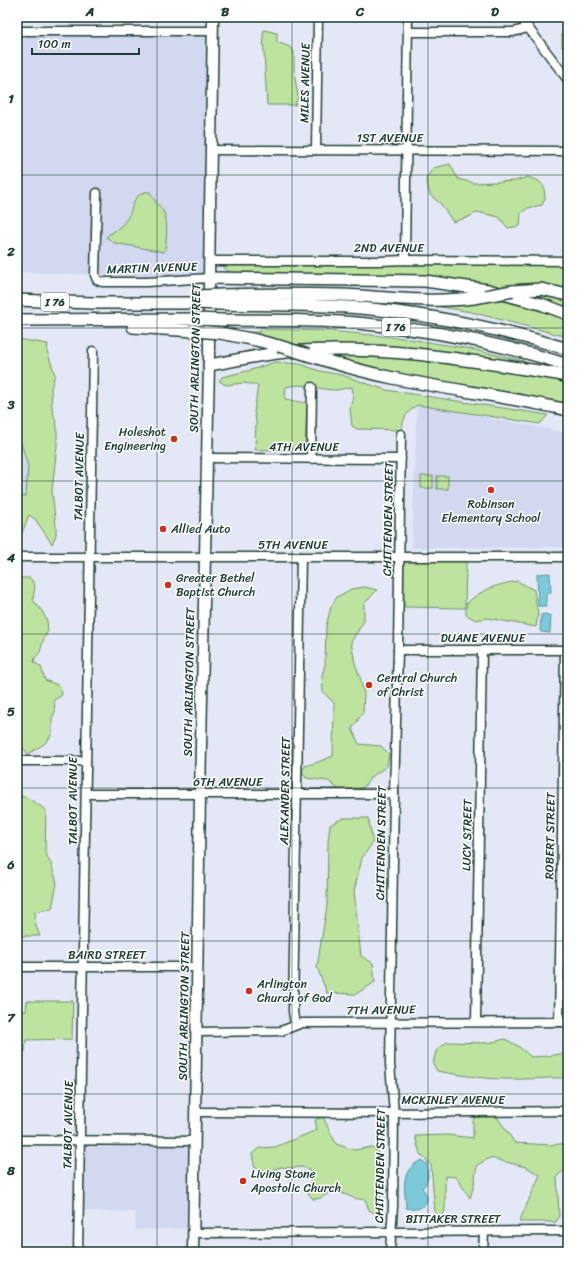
<svg xmlns="http://www.w3.org/2000/svg" width="585" height="1269" viewBox="0 0 585 1269" font-family="Sriracha,sans-serif">
	<style>
		.built { fill: #d1d8f0 }
		.green { fill: #bde39e; stroke: #6e9069 }
		.water { fill: #7bc9d9; stroke: #569197 }
		.lines { fill: none; stroke-linecap: round; stroke-linejoin: round }
		.minor-casing { stroke: #1f3d34; stroke-width: 11 }
		.major-casing { stroke: #1f3d34; stroke-width: 13 }
		.highway-casing { stroke: #1f3d34; stroke-width: 14 }
		.minor { stroke: #fff; stroke-width: 8 }
		.major { stroke: #fff; stroke-width: 10 }
		.highway { stroke: #fff; stroke-width: 11 }
		.highway-bridge-casing { stroke: #1f3d34; stroke-width: 14; stroke-linecap: butt }
		.highway-bridge { stroke: #fff; stroke-width: 11 }
		.grid { fill: none; stroke: #1f3d34; stroke-width: 1; stroke-opacity: 0.55 }
		.poi-dot { fill: #c8321e; stroke: #fff; stroke-width: 1.5 }
		.labels { text-anchor: middle; stroke-width: 3; stroke-linejoin: round; paint-order: stroke }
		.shield { fill: #fff; stroke: #627771; stroke-width: 1 }
		.shield-label { font-size: 11px; font-weight: bold; fill: #1f3d34 }
		.street-label { font-size: 12px; fill: #1f3d34; stroke: #fff }
		.poi-label { font-size: 12px; fill: #1f3d34; stroke: #fff; text-anchor: start }
		.neatline { fill: none; stroke: #1f3d34; stroke-width: 1.5 }
		.grid-label { font-size: 13px; text-anchor: middle; font-weight: bold; fill: #1f3d34 }
	</style>
	<rect width="100%" height="100%" fill="#e4e8f6"/>
	<filter id="ink" filterUnits="userSpaceOnUse"><feTurbulence type="fractalNoise" baseFrequency=".025" numOctaves="2"/><feDisplacementMap in="SourceGraphic" scale="8" xChannelSelector="R" yChannelSelector="G"/><feConvolveMatrix kernelMatrix="1 2 1 2 8 2 1 2 1" color-interpolation-filters="sRGB"/></filter>
	<g filter="url(#ink)">
		<g class="built">
			<path d="M17 31H213L209 278 102 282 94 275 17 272Z"/>
			<path d="M17 346 41 496 17 497Z"/>
			<path d="M417 404 568 433V547L412 548Z"/>
			<path d="M82 1142 193 1143 192 1228 136 1230 135 1212 82 1211Z"/>
		</g>
		<g class="green">
			<path d="M565 29H568V54L562 47V31Z"/>
			<path d="M264 30 277 33V42L290 47 294 52V71L298 97 295 105H267L263 35Z"/>
			<path d="M450 164 458 179 474 183 515 181 528 177 539 181 544 187 545 198 542 205 528 208 521 213 520 226 508 228 499 217 477 212 469 217 453 222 441 204 430 195 426 179 433 168Z"/>
			<path d="M145 192H150C154 202 160 205 164 213 168 221 167 244 164 252L115 243 106 237C112 232 122 227 126 220 135 208 129 199 145 192Z"/>
			<path d="M233 264 568 265V290C547 281 526 283 504 285L500 287 383 275 235 273 230 272 223 268V267Z"/>
			<path d="M543 293 568 300V310L525 295Z"/>
			<path d="M496 299 568 319V337L471 312 435 306 441 302Z"/>
			<path d="M260 329 329 331 403 338 471 349 524 361 523 364 456 353 432 351 332 345H296L241 332H260Z"/>
			<path d="M17 339 48 344 47 351 55 375 51 388 52 408 57 426V446L52 491 56 527V535L52 544 35 519 29 515 22 533 17 532V497L26 496 28 466 19 436Z"/>
			<path d="M342 354 440 360 550 378 568 383V403C487 390 403 380 324 355Z"/>
			<path d="M275 362 300 364 320 371 342 375 386 390 548 415 540 424 417 405C407 413 403 416 402 430L357 429 352 426 350 409 353 395 352 387C346 388 339 390 333 390 315 389 306 382 286 387L285 399 307 403 305 449 255 450 256 421 254 412 258 385 244 383 226 385 219 381 222 377 251 370Z"/>
			<rect x="421" y="476" width="12" height="12"/>
			<rect x="437" y="476" width="11" height="13"/>
			<path d="M466 560 465 608 404 607 403 561Z"/>
			<path d="M17 578H30L35 585 33 600 42 611 47 621 48 631 44 638 40 652 35 658 34 662 41 667 45 680 60 686 62 695 54 700 55 712 52 718V733L49 739 44 744 28 754 17 740Z"/>
			<path d="M517 581 534 590 538 615 536 627 487 618 476 620 466 615V604C482 589 496 585 517 581Z"/>
			<path d="M365 587 377 590 364 604V621L351 642 355 663 360 677 364 694 363 712 352 729 359 744 381 746 389 754 387 766 371 777 363 788 341 791 328 781 306 778 302 771 305 766 318 762 333 756 334 703 323 692 322 675 325 665 326 626 331 607 337 597 351 589Z"/>
			<path d="M17 795 28 798 46 810 45 852 51 864 57 883 52 908 35 912 36 926 40 936H17Z"/>
			<path d="M343 818H368L373 842 362 858 354 891 361 956 373 963 375 982 356 994 327 993 317 967 327 906 328 842 330 825Z"/>
			<path d="M27 1001H73L72 1039 26 1040 25 1052H17V1011H26Z"/>
			<path d="M505 1039 518 1046 531 1057 547 1056 560 1054 568 1055V1078C547 1077 526 1080 506 1079 483 1079 460 1075 437 1071L433 1064 436 1051 447 1042 488 1043Z"/>
			<path d="M323 1117 336 1144 354 1150 372 1147 378 1152 376 1165 381 1182V1195L374 1213 369 1210 365 1199C354 1201 345 1192 334 1192 326 1192 325 1199 313 1199L308 1193 311 1178 309 1169 301 1167 294 1168 281 1167 267 1171 255 1168 252 1154 259 1148 275 1147 317 1130 315 1120Z"/>
			<path d="M475 1117H497L515 1143 552 1145 568 1143V1182L567 1168 557 1176 559 1216 556 1222H519L540 1175 526 1167 490 1158 477 1165 474 1185 470 1198 456 1177 445 1176V1210L440 1222 435 1212 431 1165 420 1154 415 1136 448 1135 473 1138V1121Z"/>
		</g>
		<g class="water">
			<path d="M550 573 551 593 546 594V606H538L537 574Z"/>
			<path d="M545 614 551 616 550 633 541 632 540 631 541 615Z"/>
			<path d="M421 1160 427 1164C428 1173 430 1181 422 1188 434 1201 422 1213 406 1208 405 1187 399 1172 421 1160Z"/>
		</g>
		<g class="lines">
			<defs>
				<g id="minor">
					<path d="M520 17 568 80"/>
					<path d="M17 31H213"/>
					<path d="M408 32H513L528 28"/>
					<path d="M211 150 568 151"/>
					<path d="M316 150 318 17"/>
					<path d="M97 193 95 275 97 280 102 282H147L209 278"/>
					<path d="M405 260 408 17"/>
					<path d="M209 261H380L405 260 568 261"/>
					<path d="M206 458 401 459"/>
					<path d="M311 459 312 387"/>
					<path d="M17 557H568"/>
					<path d="M398 650H568"/>
					<path d="M17 761H86"/>
					<path d="M86 794H394"/>
					<path d="M17 967H197"/>
					<path d="M476 1021 482 650"/>
					<path d="M559 1022 565 650"/>
					<path d="M295 1025 293 1011 301 557"/>
					<path d="M197 1032 281 1031 302 1023 568 1022"/>
					<path d="M195 1112 394 1113 568 1111"/>
					<path d="M17 1140 195 1141"/>
					<path d="M193 1233 568 1231"/>
					<path d="M78 1252 93 351"/>
					<path d="M390 1252 393 1206 394 1113 390 1064 394 794 398 650 401 434"/>
					<path d="M483 1252 484 1232"/>
				</g>
				<path id="major" d="M193 1252 200 794 209 365V278L213 17"/>
				<g id="highway">
					<path d="M209 278 425 281 488 290 541 304 568 314"/>
					<path d="M513 291 541 289 568 295"/>
					<path d="M222 295C262 294 302 294 341 295 389 297 438 305 485 296"/>
					<path d="M17 300 92 303H195"/>
					<path d="M220 304C267 305 313 304 360 308 431 314 500 329 568 349"/>
					<path d="M17 320 195 319"/>
					<path d="M220 320C266 320 311 320 357 323 428 329 499 343 568 365"/>
					<path d="M133 327 194 331"/>
					<path d="M220 333 256 340 279 346"/>
					<path d="M308 355C336 364 364 372 393 378 451 390 510 397 568 410"/>
					<path d="M209 365C235 361 261 354 287 352 378 344 468 360 557 374L568 377"/>
				</g>
			</defs>
			<use href="#minor" class="minor-casing"/>
			<use href="#major" class="major-casing"/>
			<use href="#highway" class="highway-casing"/>
			<use href="#minor" class="minor"/>
			<use href="#major" class="major"/>
			<use href="#highway" class="highway"/>
			<defs>
				<g id="highway-bridge">
					<path d="M196 296 222 295"/>
					<path d="M485 296 513 291"/>
					<path d="M195 303 220 304"/>
					<path d="M195 319 220 320"/>
					<path d="M194 331 220 333"/>
					<path d="M279 346 308 355"/>
				</g>
			</defs>
			<use href="#highway-bridge" class="highway-bridge-casing"/>
			<use href="#highway-bridge" class="highway-bridge"/>
		</g>
	</g>
	<path class="grid" d="M157 17V1252M292 17V1252M428 17V1252M17 175H568M17 328H568M17 481H568M17 634H568M17 788H568M17 941H568M17 1094H568"/>
	<g class="poi-dot">
		<circle cx="174" cy="439" r="4"/>
		<circle cx="491" cy="490" r="4"/>
		<circle cx="163" cy="529" r="4"/>
		<circle cx="168" cy="585" r="4"/>
		<circle cx="369" cy="685" r="4"/>
		<circle cx="249" cy="991" r="4"/>
		<circle cx="243" cy="1181" r="4"/>
	</g>
	<g class="labels">
		<g class="shield">
			<rect x="41" y="293" width="28" height="18" rx="3"/>
			<rect x="382" y="318" width="28" height="18" rx="3"/>
		</g>
		<g class="shield-label">
			<text x="55" y="306">I 76</text>
			<text x="396" y="331">I 76</text>
		</g>
		<g class="street-label">
			<text transform="translate(305 83) rotate(-89)" y="4">MILES AVENUE</text>
			<text x="390" y="142">1ST AVENUE</text>
			<text x="389" y="252">2ND AVENUE</text>
			<text transform="translate(152 268) rotate(-2)" y="4">MARTIN AVENUE</text>
			<text transform="translate(195 358) rotate(-89)" y="4">SOUTH ARLINGTON STREET</text>
			<text x="304" y="451">4TH AVENUE</text>
			<text transform="translate(79 477) rotate(-89)" y="4">TALBOT AVENUE</text>
			<text transform="translate(388 519) rotate(-89)" y="4">CHITTENDEN STREET</text>
			<text x="293" y="549">5TH AVENUE</text>
			<text x="483" y="642">DUANE AVENUE</text>
			<text transform="translate(189 682) rotate(-89)" y="4">SOUTH ARLINGTON STREET</text>
			<text x="228" y="786">6TH AVENUE</text>
			<text transform="translate(285 791) rotate(-89)" y="4">ALEXANDER STREET</text>
			<text transform="translate(73 801) rotate(-90)" y="4">TALBOT AVENUE</text>
			<text transform="translate(467 835) rotate(-89)" y="4">LUCY STREET</text>
			<text transform="translate(550 836) rotate(-89)" y="4">ROBERT STREET</text>
			<text transform="translate(381 843) rotate(-89)" y="4">CHITTENDEN STREET</text>
			<text x="107" y="959">BAIRD STREET</text>
			<text transform="translate(184 1006) rotate(-89)" y="4">SOUTH ARLINGTON STREET</text>
			<text transform="translate(381 1010) rotate(-1)" y="4">7TH AVENUE</text>
			<text x="453" y="1104">MCKINLEY AVENUE</text>
			<text transform="translate(68 1125) rotate(-89)" y="4">TALBOT AVENUE</text>
			<text transform="translate(380 1166) rotate(-89)" y="4">CHITTENDEN STREET</text>
			<text x="453" y="1223">BITTAKER STREET</text>
		</g>
		<g class="poi-label">
			<text x="166" y="436" text-anchor="end">Holeshot<tspan x="166" dy="14">Engineering</tspan></text>
			<text x="491" y="508" text-anchor="middle">Robinson<tspan x="491" dy="14">Elementary School</tspan></text>
			<text x="171" y="533">Allied Auto</text>
			<text x="176" y="582">Greater Bethel<tspan x="176" dy="14">Baptist Church</tspan></text>
			<text x="377" y="682">Central Church<tspan x="377" dy="14">of Christ</tspan></text>
			<text x="257" y="988">Arlington<tspan x="257" dy="14">Church of God</tspan></text>
			<text x="251" y="1178">Living Stone<tspan x="251" dy="14">Apostolic Church</tspan></text>
		</g>
	</g>
	<rect width="585" height="1269" fill="none" stroke="#fff" stroke-width="44"/>
	<path d="M32 48v6h107v-6" fill="none" stroke="#1f3d34" stroke-width="2"/>
	<text x="38" y="48" font-size="12" fill="#1f3d34" stroke="#ffffff" stroke-width="3" paint-order="stroke">100 m</text>
	<rect x="22" y="22" width="541" height="1225" class="neatline"/>
	<g class="grid-label">
		<text x="90" y="16">A</text>
		<text x="225" y="16">B</text>
		<text x="360" y="16">C</text>
		<text x="495" y="16">D</text>
		<text x="11" y="103">1</text>
		<text x="11" y="256">2</text>
		<text x="11" y="409">3</text>
		<text x="11" y="562">4</text>
		<text x="11" y="716">5</text>
		<text x="11" y="869">6</text>
		<text x="11" y="1022">7</text>
		<text x="11" y="1175">8</text>
	</g>
</svg>
